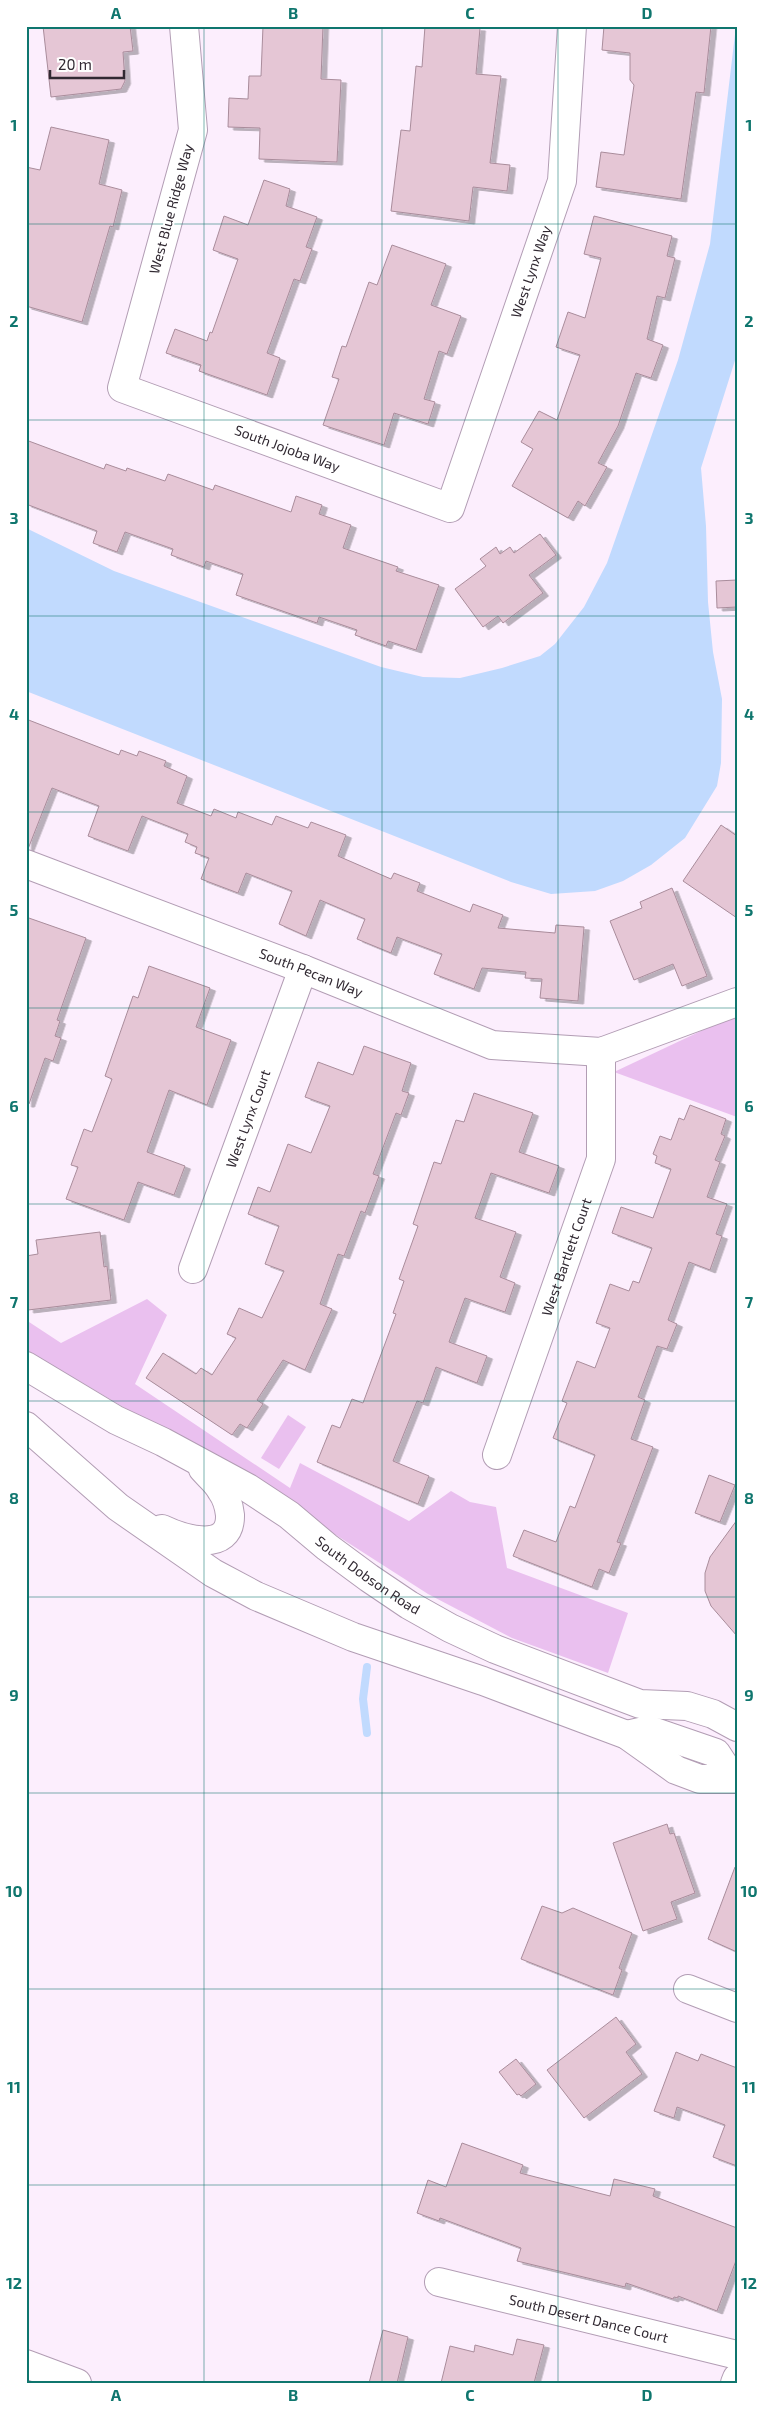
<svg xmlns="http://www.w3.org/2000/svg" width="763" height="2409" viewBox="0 0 763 2409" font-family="'Exo 2',sans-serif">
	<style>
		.green { fill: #eac0ef }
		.water { fill: #c1dafe }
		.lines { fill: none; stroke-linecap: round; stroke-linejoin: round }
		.stream { stroke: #c1dafe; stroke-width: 8 }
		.building { fill: #e5c6d5; stroke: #a98c9b; filter: url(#shadow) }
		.minor-casing { stroke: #b29db4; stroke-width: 30 }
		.minor { stroke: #fff; stroke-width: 28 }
		.grid { fill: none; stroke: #0f766e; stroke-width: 1; stroke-opacity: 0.55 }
		.labels { text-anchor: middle; stroke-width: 4; stroke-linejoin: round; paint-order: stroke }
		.street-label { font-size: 14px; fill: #312932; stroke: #fff }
		.neatline { fill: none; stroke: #0f766e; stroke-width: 2 }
		.grid-label { font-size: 16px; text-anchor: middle; font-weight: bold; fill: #0f766e }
	</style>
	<defs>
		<filter id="shadow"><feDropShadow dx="5.5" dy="3" stdDeviation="0" flood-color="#0004"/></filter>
	</defs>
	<rect width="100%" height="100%" fill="#fceefd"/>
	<g class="green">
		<path d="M737 1014V1117L614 1072Z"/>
		<path d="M147 1299 167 1315 135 1384 290 1488 300 1463 409 1521 451 1491 470 1502 496 1507 507 1568 628 1613 608 1673 512 1638 428 1594 272 1494 26 1350V1320L61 1343Z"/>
		<path d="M288 1415 306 1427 279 1469 261 1458Z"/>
	</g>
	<path class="water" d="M736 26 737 354 701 468 706 526 708 602 713 652 722 699 721 763 717 786 685 838 651 865 623 881 595 891 551 894 511 882 26 691V528L114 571 381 667 423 677 460 678 502 668 540 656 555 644 584 607 607 563 678 360 710 244Z"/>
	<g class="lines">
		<path class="stream" d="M367 1667 363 1699 367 1733"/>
	</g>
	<g class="building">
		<path d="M43 26H130L133 51 123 52 125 81 121 89 51 97Z"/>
		<path d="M263 26H323L321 79 341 80 337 162 259 159 260 128 228 127 229 98 248 99 249 76H261Z"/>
		<path d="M425 26 480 28 476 74 501 76 490 163 510 165 507 191 473 187 469 221 391 211 401 130 410 131 416 66 422 67Z"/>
		<path d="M604 26H711L704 93 696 92 681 199 596 187 601 152 624 155 634 85 630 80V53L602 50Z"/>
		<path d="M51 127 109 140 99 184 122 190 113 227 110 226 82 322 26 306V167L40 170Z"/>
		<path d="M264 180 290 189 286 206 317 217 306 247 312 249 300 281 294 279 267 353 280 358 267 395 199 371 201 365 166 353 175 329 207 341 210 332 212 333 238 259 213 250 224 216 248 225Z"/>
		<path d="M594 216 672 236 667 256 675 258 665 298 657 296 647 339 663 345 651 378 636 373 618 426 598 463 607 467 585 506 578 501 568 518 512 486 533 449 521 442 539 411 557 420 580 355 556 347 568 312 585 318 601 258 584 254Z"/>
		<path d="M392 245 446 264 431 305 461 316 447 354 439 351 424 399 435 402 428 424 394 413 384 445 323 425 339 379 332 377 342 346 346 347 369 282 377 285Z"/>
		<path d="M26 440 104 469 106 464 126 471 127 468 165 481 168 474 213 490 215 485 291 512 296 496 322 505 319 514 351 525 343 548 398 567 396 571 439 585 416 650 388 641 386 646 355 635 357 630 319 617 317 623 236 595 243 574 206 561 204 567 171 555 173 549 125 532 117 552 93 543 97 531 26 504Z"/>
		<path d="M540 534 556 555 529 575 543 593 503 623 498 616 483 627 455 589 486 566 480 559 496 547 500 554 510 547 514 553Z"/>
		<path d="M737 580V607L717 608 716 581Z"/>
		<path d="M26 719 119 755 121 750 137 756 139 751 166 761 164 766 187 776 177 803 211 816 214 809 236 818 238 812 272 825 276 816 308 828 311 822 346 835 338 856 391 879 394 873 420 883 417 891 470 912 473 904 503 915 498 928 555 933 556 925 584 927 578 1001 540 998 542 979 525 978 526 972 482 968 474 989 434 974 442 954 397 937 391 953 357 939 365 919 320 900 306 936 279 924 292 891 246 873 238 893 201 879 209 858 195 853 197 847 185 842 188 834 142 816 128 851 88 836 99 806 52 788 28 849H26Z"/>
		<path d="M721 825 737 836V918L683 881Z"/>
		<path d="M672 888 707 976 682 986 673 964 634 980 610 921 642 908 640 902Z"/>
		<path d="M26 917 86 938 57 1020 60 1021 55 1036 61 1038 53 1061 45 1058 29 1104H26Z"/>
		<path d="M149 966 210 988 196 1027 231 1040 207 1105 169 1090 147 1152 185 1166 174 1195 138 1182 124 1220 66 1199 78 1167 71 1165 84 1129 92 1132 112 1079 105 1076 120 1033 133 996 138 998Z"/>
		<path d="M364 1046 411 1063 402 1091 409 1093 401 1115 396 1113 373 1174 379 1176 365 1213 361 1211 344 1256 338 1254 320 1304 332 1309 305 1370 283 1360 257 1400 263 1404 247 1428 240 1424 232 1435 146 1378 163 1353 196 1374 201 1368 212 1375 236 1338 227 1334 239 1308 262 1318 284 1271 265 1264 279 1226 248 1214 258 1187 270 1192 288 1144 311 1153 330 1106 305 1097 318 1062 353 1075Z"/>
		<path d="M474 1093 533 1113 519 1152 559 1166 549 1193 491 1173 475 1218 516 1232 500 1277 515 1283 505 1312 465 1298 449 1342 487 1356 477 1383 436 1367 423 1403 417 1401 393 1461 429 1476 418 1504 317 1462 332 1425 340 1428 352 1399 363 1403 396 1314 393 1313 404 1281 399 1279 418 1226 413 1224 434 1162 441 1164 456 1120 464 1122Z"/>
		<path d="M690 1105 726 1119 721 1134 725 1136 715 1160 720 1162 707 1197 727 1204 716 1234 722 1236 710 1270 689 1262 668 1320 677 1324 667 1349 657 1346 638 1397 645 1400 631 1439 653 1447 617 1542 621 1543 609 1573 599 1569 592 1587 513 1556 524 1530 556 1542 570 1506 575 1508 595 1455 553 1438 567 1403 562 1401 577 1361 595 1368 610 1328 596 1323 610 1284 629 1291 633 1281 639 1283 652 1248 612 1233 621 1207 653 1218 671 1169 655 1163 657 1156 653 1154 660 1136 671 1140 679 1118 684 1120Z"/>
		<path d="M100 1232 104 1267 107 1266 111 1300 28 1310 26 1256 38 1254 36 1240Z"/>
		<path d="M709 1475 735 1485 720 1522 695 1513Z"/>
		<path d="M737 1520V1636L711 1606 705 1591V1573L710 1557Z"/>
		<path d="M667 1824 670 1834 674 1833 695 1893 671 1902 677 1919 643 1931 613 1843Z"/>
		<path d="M735 1867 737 1868V1952L708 1939Z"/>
		<path d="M542 1906 562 1913 573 1908 632 1933 619 1968 622 1970 613 1995 521 1959Z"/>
		<path d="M616 2017 636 2044 626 2052 642 2074 584 2118 547 2070Z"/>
		<path d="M676 2052 698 2061 701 2054 737 2068V2166L713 2157 725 2125 677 2107 674 2118 654 2111Z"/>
		<path d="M516 2059 536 2084 521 2096 519 2094 517 2095 499 2072Z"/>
		<path d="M462 2143 523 2165 520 2173 610 2196 614 2179 655 2189 653 2196 737 2228V2258L717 2311 678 2296V2298L674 2297 673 2299 626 2283 625 2287 517 2261 521 2248 440 2218 439 2221 417 2213 428 2180 446 2187Z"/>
		<path d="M383 2330 408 2337 397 2383H369Z"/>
		<path d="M517 2339 544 2345 534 2383H441L450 2346 474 2352 475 2345 513 2355Z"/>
	</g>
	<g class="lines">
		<defs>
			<g id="minor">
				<path id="s1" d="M184 26 193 130 122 388 450 508 562 181 572 26"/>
				<path id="s2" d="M26 864 303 969 492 1045 601 1052 737 1002"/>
				<path id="s3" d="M193 1269 303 969"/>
				<path id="s4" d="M26 1366 116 1420 163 1442 248 1488 289 1515 327 1547 369 1578 409 1605 450 1628 495 1649 640 1704 687 1706 713 1714 737 1727"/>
				<path d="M26 1426 118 1507 213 1573 256 1596 353 1637 483 1681 627 1735 676 1770 700 1779H737"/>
				<path id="s5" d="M497 1455 601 1159V1052"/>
				<path d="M162 1529C183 1539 231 1554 230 1515 229 1506 227 1498 221 1490 217 1482 209 1476 203 1469"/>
				<path d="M627 1735 649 1730 716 1753 733 1779"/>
				<path d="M688 1989 737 2008"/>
				<path id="s6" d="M439 2282 737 2355"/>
				<path d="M26 2364 77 2383"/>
				<path d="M735 2383 737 2378"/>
			</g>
		</defs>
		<use href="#minor" class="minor-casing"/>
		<use href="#minor" class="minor"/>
	</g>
	<path class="grid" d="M204 26V2383M382 26V2383M558 26V2383M26 224H737M26 420H737M26 616H737M26 812H737M26 1008H737M26 1204H737M26 1401H737M26 1597H737M26 1793H737M26 1989H737M26 2185H737"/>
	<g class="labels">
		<g class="street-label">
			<text transform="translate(171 209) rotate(-75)" y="5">West Blue Ridge Way</text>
			<text dy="5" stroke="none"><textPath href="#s1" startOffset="971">West Lynx Way</textPath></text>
			<text dy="5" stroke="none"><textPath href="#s1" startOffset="548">South Jojoba Way</textPath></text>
			<text dy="5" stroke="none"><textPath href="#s2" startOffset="305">South Pecan Way</textPath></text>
			<text dy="5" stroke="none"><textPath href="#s3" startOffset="160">West Lynx Court</textPath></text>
			<text dy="5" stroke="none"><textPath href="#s5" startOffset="210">West Bartlett Court</textPath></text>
			<text dy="5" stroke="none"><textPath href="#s4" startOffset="402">South Dobson Road</textPath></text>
			<text dy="5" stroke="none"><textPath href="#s6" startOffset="154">South Desert Dance Court</textPath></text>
		</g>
	</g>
	<rect width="763" height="2409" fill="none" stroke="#ffffff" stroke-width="55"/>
	<path d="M50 70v8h74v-8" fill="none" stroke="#312932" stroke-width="2.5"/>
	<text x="58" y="70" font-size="15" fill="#312932" stroke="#ffffff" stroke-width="4" paint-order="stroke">20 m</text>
	<rect x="28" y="28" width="708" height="2354" class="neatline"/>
	<g class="grid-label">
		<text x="116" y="19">A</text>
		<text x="293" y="19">B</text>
		<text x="470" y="19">C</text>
		<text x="647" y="19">D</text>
		<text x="14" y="131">1</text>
		<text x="749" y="131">1</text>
		<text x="14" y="327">2</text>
		<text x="749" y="327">2</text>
		<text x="14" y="524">3</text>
		<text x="749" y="524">3</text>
		<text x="14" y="720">4</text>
		<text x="749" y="720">4</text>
		<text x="14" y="916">5</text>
		<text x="749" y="916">5</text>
		<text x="14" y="1112">6</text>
		<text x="749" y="1112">6</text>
		<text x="14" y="1308">7</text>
		<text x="749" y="1308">7</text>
		<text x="14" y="1504">8</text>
		<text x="749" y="1504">8</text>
		<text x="14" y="1701">9</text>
		<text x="749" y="1701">9</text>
		<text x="14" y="1897">10</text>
		<text x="749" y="1897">10</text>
		<text x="14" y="2093">11</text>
		<text x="749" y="2093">11</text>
		<text x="14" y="2289">12</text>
		<text x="749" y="2289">12</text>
		<text x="116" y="2401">A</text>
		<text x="293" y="2401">B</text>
		<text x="470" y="2401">C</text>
		<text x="647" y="2401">D</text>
	</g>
</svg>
